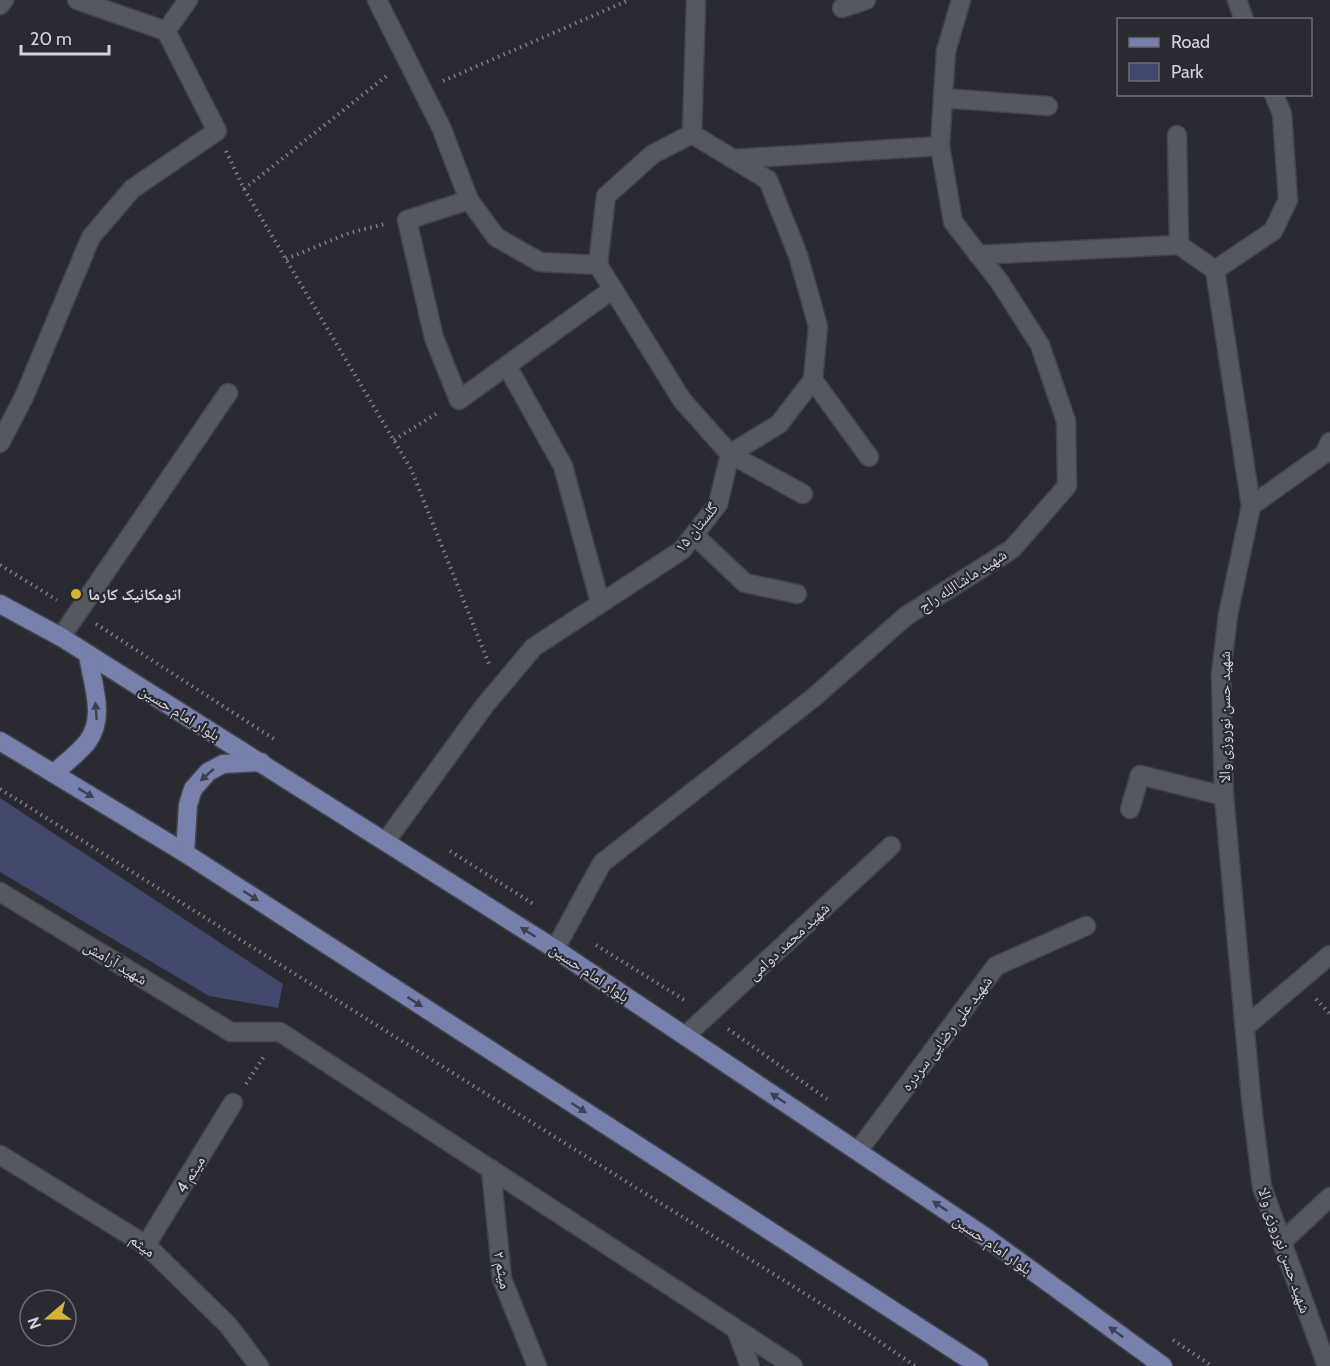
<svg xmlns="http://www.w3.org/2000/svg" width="1330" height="1366" viewBox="0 0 1330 1366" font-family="Cabin,'Noto Naskh Arabic',sans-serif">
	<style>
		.green { fill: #41486b }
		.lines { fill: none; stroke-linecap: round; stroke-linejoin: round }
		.street-casing { stroke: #43454b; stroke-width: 21 }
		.primary-casing { stroke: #43454b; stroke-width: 21 }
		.path { stroke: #7e7f85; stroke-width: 4; stroke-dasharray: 1.5 4.5; stroke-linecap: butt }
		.street { stroke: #565860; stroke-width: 18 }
		.primary { stroke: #7880ad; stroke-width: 18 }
		.oneway { fill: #3d4051 }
		.poi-dot { fill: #d4b635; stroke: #292a32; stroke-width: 2 }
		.labels { text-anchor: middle; stroke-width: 4.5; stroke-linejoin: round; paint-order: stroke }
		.street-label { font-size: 16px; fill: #d2d3d8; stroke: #292a32 }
		.poi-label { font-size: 16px; font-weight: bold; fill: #d2d3d8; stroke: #292a32; text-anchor: start }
	</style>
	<rect width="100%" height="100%" fill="#292a32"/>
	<path class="green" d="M0 798 283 984 278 1008 209 996 0 872Z"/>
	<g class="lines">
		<defs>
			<g id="street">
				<path d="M77 0 166 31"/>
				<path d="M377 0 441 127 469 200 496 237 540 262 598 265"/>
				<path d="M1237 0 1244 20"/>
				<path d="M0 5 4 0"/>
				<path d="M842 8 866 0"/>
				<path d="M1274 94 1282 114 1288 200 1273 231 1215 270 1251 506 1228 615 1221 674 1224 796 1251 1098 1262 1187 1327 1366"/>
				<path d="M943 98 1048 106"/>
				<path d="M692 134 653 154 606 196 598 265 682 400 730 454 803 494"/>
				<path d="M1177 135 1179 245"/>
				<path d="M734 159 940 146"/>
				<path d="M469 200 407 220 434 338 459 400 613 289"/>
				<path d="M978 255 1179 245 1215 270"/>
				<path d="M507 366 563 466 600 602"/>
				<path d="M813 380 869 457"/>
				<path d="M0 443 24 397 91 237 132 189 217 131 166 31 188 0"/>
				<path d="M1251 506 1324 454 1330 442"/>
				<path d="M694 535 745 583 797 594"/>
				<path d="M61 637 228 393"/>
				<path d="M1130 809 1140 775 1224 796"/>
				<path d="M386 841 485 705 534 647 682 550 718 504 730 454 779 424 813 380 818 326 798 255 768 180 692 134 696 0"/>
				<path d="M0 892 231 1032H280L793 1366"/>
				<path d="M555 949 602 863 813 698 906 616 1012 549 1067 486 1066 421 1040 345 999 281 953 222 940 146 946 51 961 0"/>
				<path d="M1245 1027 1330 955"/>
				<path d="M685 1036 891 846"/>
				<path d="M858 1151 996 966 1086 926"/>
				<path d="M0 1155 146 1245 228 1325 259 1366"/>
				<path d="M491 1169 502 1279 537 1366"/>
				<path d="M1282 1242 1330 1197"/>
				<path d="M146 1245 233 1103"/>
				<path d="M736 1329 750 1366"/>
			</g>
			<g id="primary">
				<path d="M0 604 61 637 555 949 987 1238 1163 1366"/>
				<path d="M0 741 185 853 979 1366"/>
				<path d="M54 773C65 763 79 753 88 741 106 717 92 682 88 655"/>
				<path d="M185 853 188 805 193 789 208 772 223 764 261 762"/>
			</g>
		</defs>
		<use href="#street" class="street-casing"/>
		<use href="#primary" class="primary-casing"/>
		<g class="path">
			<path d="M443 81 629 0"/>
			<path d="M226 151 244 189 411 469 489 664"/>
			<path d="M244 189 389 74"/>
			<path d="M286 259 349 233 385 224"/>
			<path d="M394 440 439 412"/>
			<path d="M0 565 57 600"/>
			<path d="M96 624 274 739"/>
			<path d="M0 789 858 1327 915 1366"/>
			<path d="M450 851 535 905"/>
			<path d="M596 945 686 1001"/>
			<path d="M1316 999 1330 1014"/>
			<path d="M728 1029 827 1099"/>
			<path d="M246 1084 265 1055"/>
			<path d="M1173 1340 1212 1366"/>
		</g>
		<use href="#street" class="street"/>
		<use href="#primary" class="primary"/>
	</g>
	<defs><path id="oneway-solid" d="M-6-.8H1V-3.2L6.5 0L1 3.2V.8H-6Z" transform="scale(1.5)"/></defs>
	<g class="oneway">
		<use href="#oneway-solid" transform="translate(96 711) rotate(-94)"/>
		<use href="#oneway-solid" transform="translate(207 775) rotate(138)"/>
		<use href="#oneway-solid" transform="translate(86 793) rotate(31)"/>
		<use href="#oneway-solid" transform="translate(251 896) rotate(33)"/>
		<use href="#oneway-solid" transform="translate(528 932) rotate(-148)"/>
		<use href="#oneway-solid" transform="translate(415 1002) rotate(33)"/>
		<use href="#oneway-solid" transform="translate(778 1098) rotate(-146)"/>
		<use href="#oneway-solid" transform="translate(579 1108) rotate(33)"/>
		<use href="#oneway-solid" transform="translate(940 1206) rotate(-146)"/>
		<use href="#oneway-solid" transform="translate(1116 1332) rotate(-144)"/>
	</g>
	<circle class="poi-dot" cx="76" cy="594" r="6"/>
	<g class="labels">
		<g class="street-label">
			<text transform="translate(696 527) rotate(-51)" y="6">گلستان ۱۵</text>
			<text transform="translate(962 580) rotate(-33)" y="6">شهید ماشاالله راج</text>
			<text transform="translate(180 712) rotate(32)" y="6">بلوار امام حسین</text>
			<text transform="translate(1224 717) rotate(-90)" y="6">شهید حسن نوروزی والا</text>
			<text transform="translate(788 941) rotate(-43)" y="6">شهید محمد دوامی</text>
			<text transform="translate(116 962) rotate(31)" y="6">شهید آرامش</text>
			<text transform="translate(590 972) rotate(34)" y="6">بلوار امام حسین</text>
			<text transform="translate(946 1033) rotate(-53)" y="6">شهید علی رضایی سردره</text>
			<text transform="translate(190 1174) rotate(-58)" y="6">میثم 4</text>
			<text transform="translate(993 1244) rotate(35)" y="6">بلوار امام حسین</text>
			<text transform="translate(143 1245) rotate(37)" y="6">میثم</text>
			<text transform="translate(1285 1250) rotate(71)" y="6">شهید حسن نوروزی والا</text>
			<text transform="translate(503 1270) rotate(79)" y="6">میثم ۲</text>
		</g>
		<g class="poi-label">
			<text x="88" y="600">اتومکانیک کارما</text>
		</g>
	</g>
	<rect x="1117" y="18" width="195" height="78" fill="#292a32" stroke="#6d6e74" stroke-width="1.5"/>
	<rect x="1129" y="38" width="30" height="9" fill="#7880ad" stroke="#6d6e74" stroke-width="1.5"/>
	<text x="1171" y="48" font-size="18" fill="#d2d3d8">Road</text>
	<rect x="1129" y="63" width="30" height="18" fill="#41486b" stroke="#6d6e74" stroke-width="1.5"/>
	<text x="1171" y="78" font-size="18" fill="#d2d3d8">Park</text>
	<g transform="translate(48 1318) rotate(250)"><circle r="28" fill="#292a32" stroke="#6d6e74" stroke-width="1.5"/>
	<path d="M0-4.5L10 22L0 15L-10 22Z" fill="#d4b635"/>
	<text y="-9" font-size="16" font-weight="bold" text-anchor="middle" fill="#d2d3d8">N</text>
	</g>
	<path d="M21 45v9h88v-9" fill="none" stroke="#d2d3d8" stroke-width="3"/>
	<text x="30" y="45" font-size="18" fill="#d2d3d8" stroke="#292a32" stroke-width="4.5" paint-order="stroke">20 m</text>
</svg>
